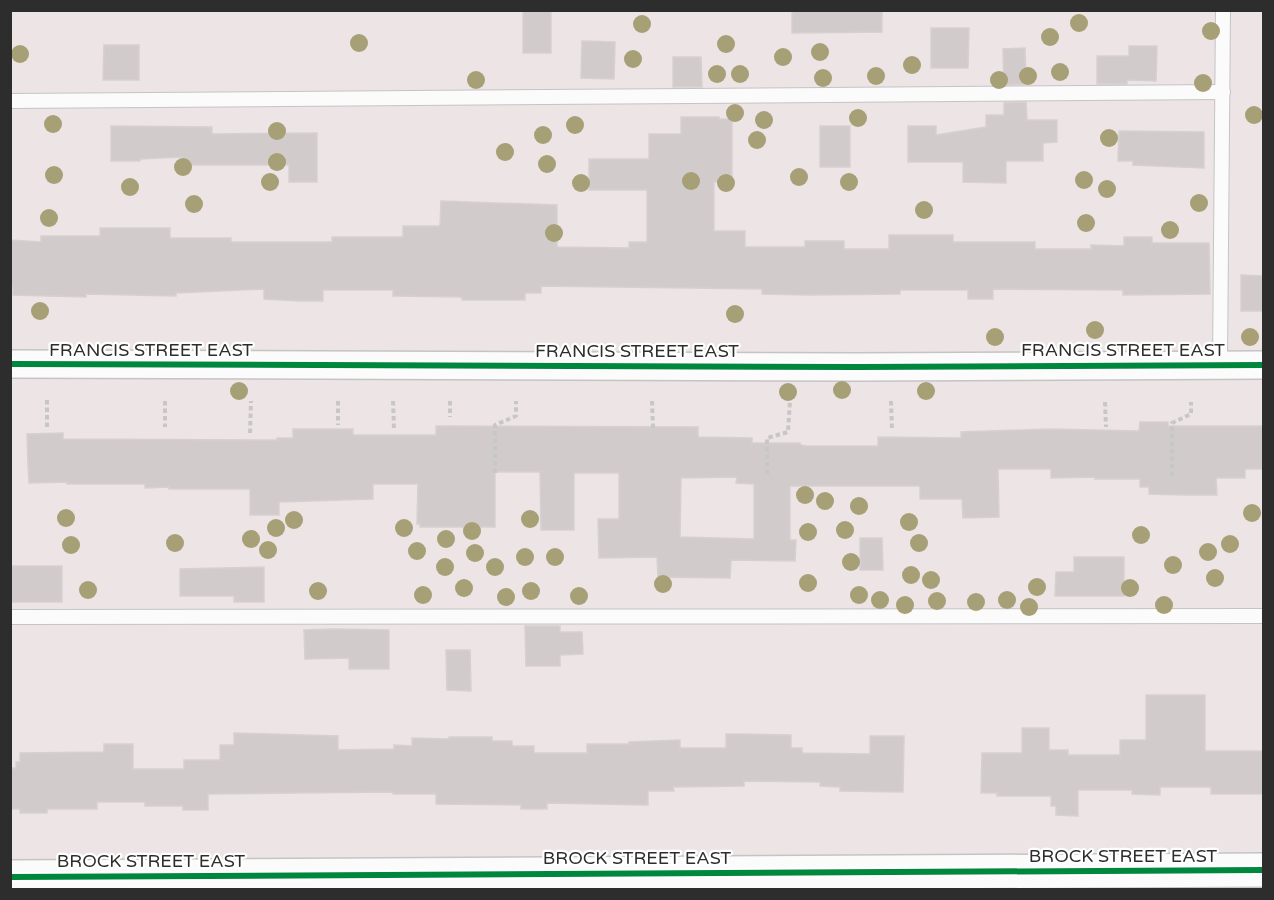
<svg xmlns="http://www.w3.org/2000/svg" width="1274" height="900" viewBox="0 0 1274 900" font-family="'Varela Round',sans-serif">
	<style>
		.building { fill: #d1cbcc; stroke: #d7d0d1; stroke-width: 1.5; fill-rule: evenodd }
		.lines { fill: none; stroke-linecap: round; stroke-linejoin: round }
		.lane-casing { stroke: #c5c4c4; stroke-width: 16 }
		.street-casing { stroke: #c5c4c4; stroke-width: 30 }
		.secondary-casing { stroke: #c5c4c4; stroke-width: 36 }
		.path { stroke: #c8c7c7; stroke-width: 4; stroke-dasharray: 4.5 3; stroke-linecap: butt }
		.lane { stroke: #fcfbfb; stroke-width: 14 }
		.street { stroke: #fcfbfb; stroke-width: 27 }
		.secondary { stroke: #fcfbfb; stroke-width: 33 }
		.cycleway-casing { stroke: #fff; stroke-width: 10 }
		.cycleway { stroke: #00873e; stroke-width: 6 }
		.tree { fill: #a79f75 }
		.labels { text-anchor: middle; stroke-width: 4.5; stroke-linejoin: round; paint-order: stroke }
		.street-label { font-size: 18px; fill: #2d2d2d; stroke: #fff }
	</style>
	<rect width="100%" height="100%" fill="#ece4e5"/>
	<g class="building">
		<rect x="523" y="10" width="28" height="43"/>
		<path d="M792 10H882V32L792 33Z"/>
		<path d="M931 28H969L968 68H931Z"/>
		<path d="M582 41 615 42 614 79 581 78Z"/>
		<path d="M104 45H139V80H103Z"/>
		<path d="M1129 46H1157L1156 81 1127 80V84H1097V56H1129Z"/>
		<path d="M1025 48 1026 84 1004 85 1003 49Z"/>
		<path d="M673 57H701L702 87H673Z"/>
		<path d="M1026 102 1027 120H1057V142L1043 143V161H1006V183L963 182V162H908V126H936V135L986 127V115H1004V103Z"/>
		<path d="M681 117H719V119H732V182H714V231H745V247H805V241H844V249H889V235H953V242H1035V249H1091V245L1124 246V237H1152V243H1209L1210 294 1123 295V290L993 289V299H968V290H900V294L808 295 762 294V289L541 286V293H525V300H462V297L393 296V290H323V301H300L264 299V289L176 293V296L86 294V297L13 295V287H10V240L41 242V236H100V228H170V238H231V242H332V237H403V226H440L441 201 557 205V247L629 248V242H647V190H589V159H649V134H681Z"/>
		<path d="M111 126 212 127V134L317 133V182H289V165H183V157L140 159V161H111Z"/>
		<rect x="820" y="126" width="30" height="41"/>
		<path d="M1119 131 1204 132V168L1133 165V161H1118Z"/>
		<path d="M1241 275 1263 276V311H1241Z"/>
		<path d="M1140 422H1168V426H1263V469H1245V478H1216L1217 495H1185L1149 494V487H1140V479H1095V477L1051 478V469H998L999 517 963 518 962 499H920V486H790V540H796L795 561 731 560 730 578 658 577 657 557 599 558 598 519H619V473H574V530H541L540 472H495V527H420V524H417L418 484H373V499L279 502V515H250V489H169V487L145 488V484H67V482L29 483 28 464 27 434 63 433V439L277 440V438H293V429H353V435H436V426H446L698 427V437L752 438V443H800V445L806 446H878V437L961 438V432L1050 429 1139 431ZM737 477 736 483 754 484V539L680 537 681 478Z"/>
		<path d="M860 538H882L883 570H860Z"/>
		<path d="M1074 557H1124V596H1055L1056 572H1074Z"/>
		<rect x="10" y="566" width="52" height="36"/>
		<path d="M264 567V602H234V596H180V569Z"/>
		<path d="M525 626H560V632H582L583 654 560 655V666H526Z"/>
		<path d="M333 629 389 630V669H349V658L305 659 304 630Z"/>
		<path d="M446 650H470L471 691 447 690Z"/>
		<path d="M1146 695H1205V751H1263V794H1211V787H1160V795L1132 794V790H1078V816L1056 815V806H1051V796H997V793H981L982 753H1022V728H1049V750H1068V755H1120V740H1146Z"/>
		<path d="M234 733 338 736V750L394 749V745L412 746V738L449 739V737H492V741H512V746H534V753H587V744H629V742L680 740V748H726V734H740L791 735V748H802V753L870 754V736H904L903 792 840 791V787L820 786V782L744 781V786L673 787 674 791H648V805L547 803V809H521V805L436 804V794H393V792L294 793 208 794V810H183V806H145V802H97V809H47V813H20V809H10V768H16V762H20V753L104 752V744H133V769H184V760H220V745H234Z"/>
	</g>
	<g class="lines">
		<defs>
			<g id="lane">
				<path d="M10 101 1223 92"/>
				<path d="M1220 364 1223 10"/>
				<path d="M10 617 1264 616"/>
			</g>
			<path id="street" d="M10 364 858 367 1264 365"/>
			<path id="secondary" d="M10 877 1264 870"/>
		</defs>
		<use href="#lane" class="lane-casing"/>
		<use href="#street" class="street-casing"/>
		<use href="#secondary" class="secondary-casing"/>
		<g class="path">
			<path d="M47 400V427"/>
			<path d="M165 401V427"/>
			<path d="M338 401V425"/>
			<path d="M393 401 394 429"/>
			<path d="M450 401V417"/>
			<path d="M652 401 653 428"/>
			<path d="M891 401 892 429"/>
			<path d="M1105 402 1106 427"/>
			<path d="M250 433 251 401"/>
			<path d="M495 473V425L516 416V401"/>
			<path d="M767 474V438L788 432 790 401"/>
			<path d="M1172 476V423L1191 414V402"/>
		</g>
		<use href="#lane" class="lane"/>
		<use href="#street" class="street"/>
		<use href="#secondary" class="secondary"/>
		<defs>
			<g id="cycleway">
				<path d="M10 364 858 367 1264 365"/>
				<path d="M10 877 1264 870"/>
			</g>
		</defs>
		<use href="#cycleway" class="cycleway-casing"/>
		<use href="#cycleway" class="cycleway"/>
	</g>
	<g class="tree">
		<circle cx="1079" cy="23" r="9"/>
		<circle cx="642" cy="24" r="9"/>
		<circle cx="1211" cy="31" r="9"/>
		<circle cx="1050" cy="37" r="9"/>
		<circle cx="359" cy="43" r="9"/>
		<circle cx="726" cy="44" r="9"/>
		<circle cx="820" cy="52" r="9"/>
		<circle cx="20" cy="54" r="9"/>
		<circle cx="783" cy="57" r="9"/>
		<circle cx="633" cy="59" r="9"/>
		<circle cx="912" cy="65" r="9"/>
		<circle cx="1060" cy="72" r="9"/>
		<circle cx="717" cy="74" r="9"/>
		<circle cx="740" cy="74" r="9"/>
		<circle cx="876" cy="76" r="9"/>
		<circle cx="1028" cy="76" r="9"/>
		<circle cx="823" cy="78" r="9"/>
		<circle cx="476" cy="80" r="9"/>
		<circle cx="999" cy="80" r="9"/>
		<circle cx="1203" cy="83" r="9"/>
		<circle cx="735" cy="113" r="9"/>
		<circle cx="1254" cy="115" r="9"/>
		<circle cx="858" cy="118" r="9"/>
		<circle cx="764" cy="120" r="9"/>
		<circle cx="53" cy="124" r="9"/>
		<circle cx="575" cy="125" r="9"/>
		<circle cx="277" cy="131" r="9"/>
		<circle cx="543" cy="135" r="9"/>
		<circle cx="1109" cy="138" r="9"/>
		<circle cx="757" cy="140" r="9"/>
		<circle cx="505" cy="152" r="9"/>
		<circle cx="277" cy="162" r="9"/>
		<circle cx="547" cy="164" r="9"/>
		<circle cx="183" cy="167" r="9"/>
		<circle cx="54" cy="175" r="9"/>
		<circle cx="799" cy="177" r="9"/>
		<circle cx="1084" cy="180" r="9"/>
		<circle cx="691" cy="181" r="9"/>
		<circle cx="270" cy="182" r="9"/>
		<circle cx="849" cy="182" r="9"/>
		<circle cx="581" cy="183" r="9"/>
		<circle cx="726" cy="183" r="9"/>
		<circle cx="130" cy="187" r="9"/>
		<circle cx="1107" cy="189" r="9"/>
		<circle cx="1199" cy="203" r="9"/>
		<circle cx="194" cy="204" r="9"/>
		<circle cx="924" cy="210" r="9"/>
		<circle cx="49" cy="218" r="9"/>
		<circle cx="1086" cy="223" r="9"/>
		<circle cx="1170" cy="230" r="9"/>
		<circle cx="554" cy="233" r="9"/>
		<circle cx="40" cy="311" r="9"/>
		<circle cx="735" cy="314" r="9"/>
		<circle cx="1095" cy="330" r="9"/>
		<circle cx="995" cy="337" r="9"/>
		<circle cx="1250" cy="337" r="9"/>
		<circle cx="842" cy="390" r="9"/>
		<circle cx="239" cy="391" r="9"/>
		<circle cx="926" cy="391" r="9"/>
		<circle cx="788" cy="392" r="9"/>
		<circle cx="805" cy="495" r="9"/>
		<circle cx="825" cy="501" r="9"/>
		<circle cx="859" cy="506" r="9"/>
		<circle cx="1252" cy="513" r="9"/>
		<circle cx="66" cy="518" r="9"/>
		<circle cx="530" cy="519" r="9"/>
		<circle cx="294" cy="520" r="9"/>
		<circle cx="909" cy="522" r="9"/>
		<circle cx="276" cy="528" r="9"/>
		<circle cx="404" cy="528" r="9"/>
		<circle cx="845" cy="530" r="9"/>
		<circle cx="472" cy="531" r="9"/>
		<circle cx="808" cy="532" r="9"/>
		<circle cx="1141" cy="535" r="9"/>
		<circle cx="251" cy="539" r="9"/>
		<circle cx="446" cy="539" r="9"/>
		<circle cx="175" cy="543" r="9"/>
		<circle cx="919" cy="543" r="9"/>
		<circle cx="1230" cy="544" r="9"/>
		<circle cx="71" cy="545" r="9"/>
		<circle cx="268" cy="550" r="9"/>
		<circle cx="417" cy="551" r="9"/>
		<circle cx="1208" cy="552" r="9"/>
		<circle cx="475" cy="553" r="9"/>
		<circle cx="525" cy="557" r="9"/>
		<circle cx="555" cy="557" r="9"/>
		<circle cx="851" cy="562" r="9"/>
		<circle cx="1173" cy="565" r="9"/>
		<circle cx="445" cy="567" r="9"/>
		<circle cx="495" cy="567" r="9"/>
		<circle cx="911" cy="575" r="9"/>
		<circle cx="1215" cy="578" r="9"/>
		<circle cx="931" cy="580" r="9"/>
		<circle cx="808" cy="583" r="9"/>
		<circle cx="663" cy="584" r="9"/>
		<circle cx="1037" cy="587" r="9"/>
		<circle cx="464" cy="588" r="9"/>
		<circle cx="1130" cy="588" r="9"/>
		<circle cx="88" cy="590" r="9"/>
		<circle cx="318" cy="591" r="9"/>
		<circle cx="531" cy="591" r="9"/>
		<circle cx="423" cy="595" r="9"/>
		<circle cx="859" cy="595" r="9"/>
		<circle cx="579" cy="596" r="9"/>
		<circle cx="506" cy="597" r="9"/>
		<circle cx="880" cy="600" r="9"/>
		<circle cx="1007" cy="600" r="9"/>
		<circle cx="937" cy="601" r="9"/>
		<circle cx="976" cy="602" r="9"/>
		<circle cx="905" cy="605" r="9"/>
		<circle cx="1164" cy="605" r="9"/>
		<circle cx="1029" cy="607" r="9"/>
	</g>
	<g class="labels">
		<g class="street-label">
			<text x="151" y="356">FRANCIS STREET EAST</text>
			<text x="1123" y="356">FRANCIS STREET EAST</text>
			<text x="637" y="357">FRANCIS STREET EAST</text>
			<text x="1123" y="862">BROCK STREET EAST</text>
			<text x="637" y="864">BROCK STREET EAST</text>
			<text x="151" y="867">BROCK STREET EAST</text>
		</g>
	</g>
	<rect width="1274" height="900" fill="none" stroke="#2d2d2d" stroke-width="24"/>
</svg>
